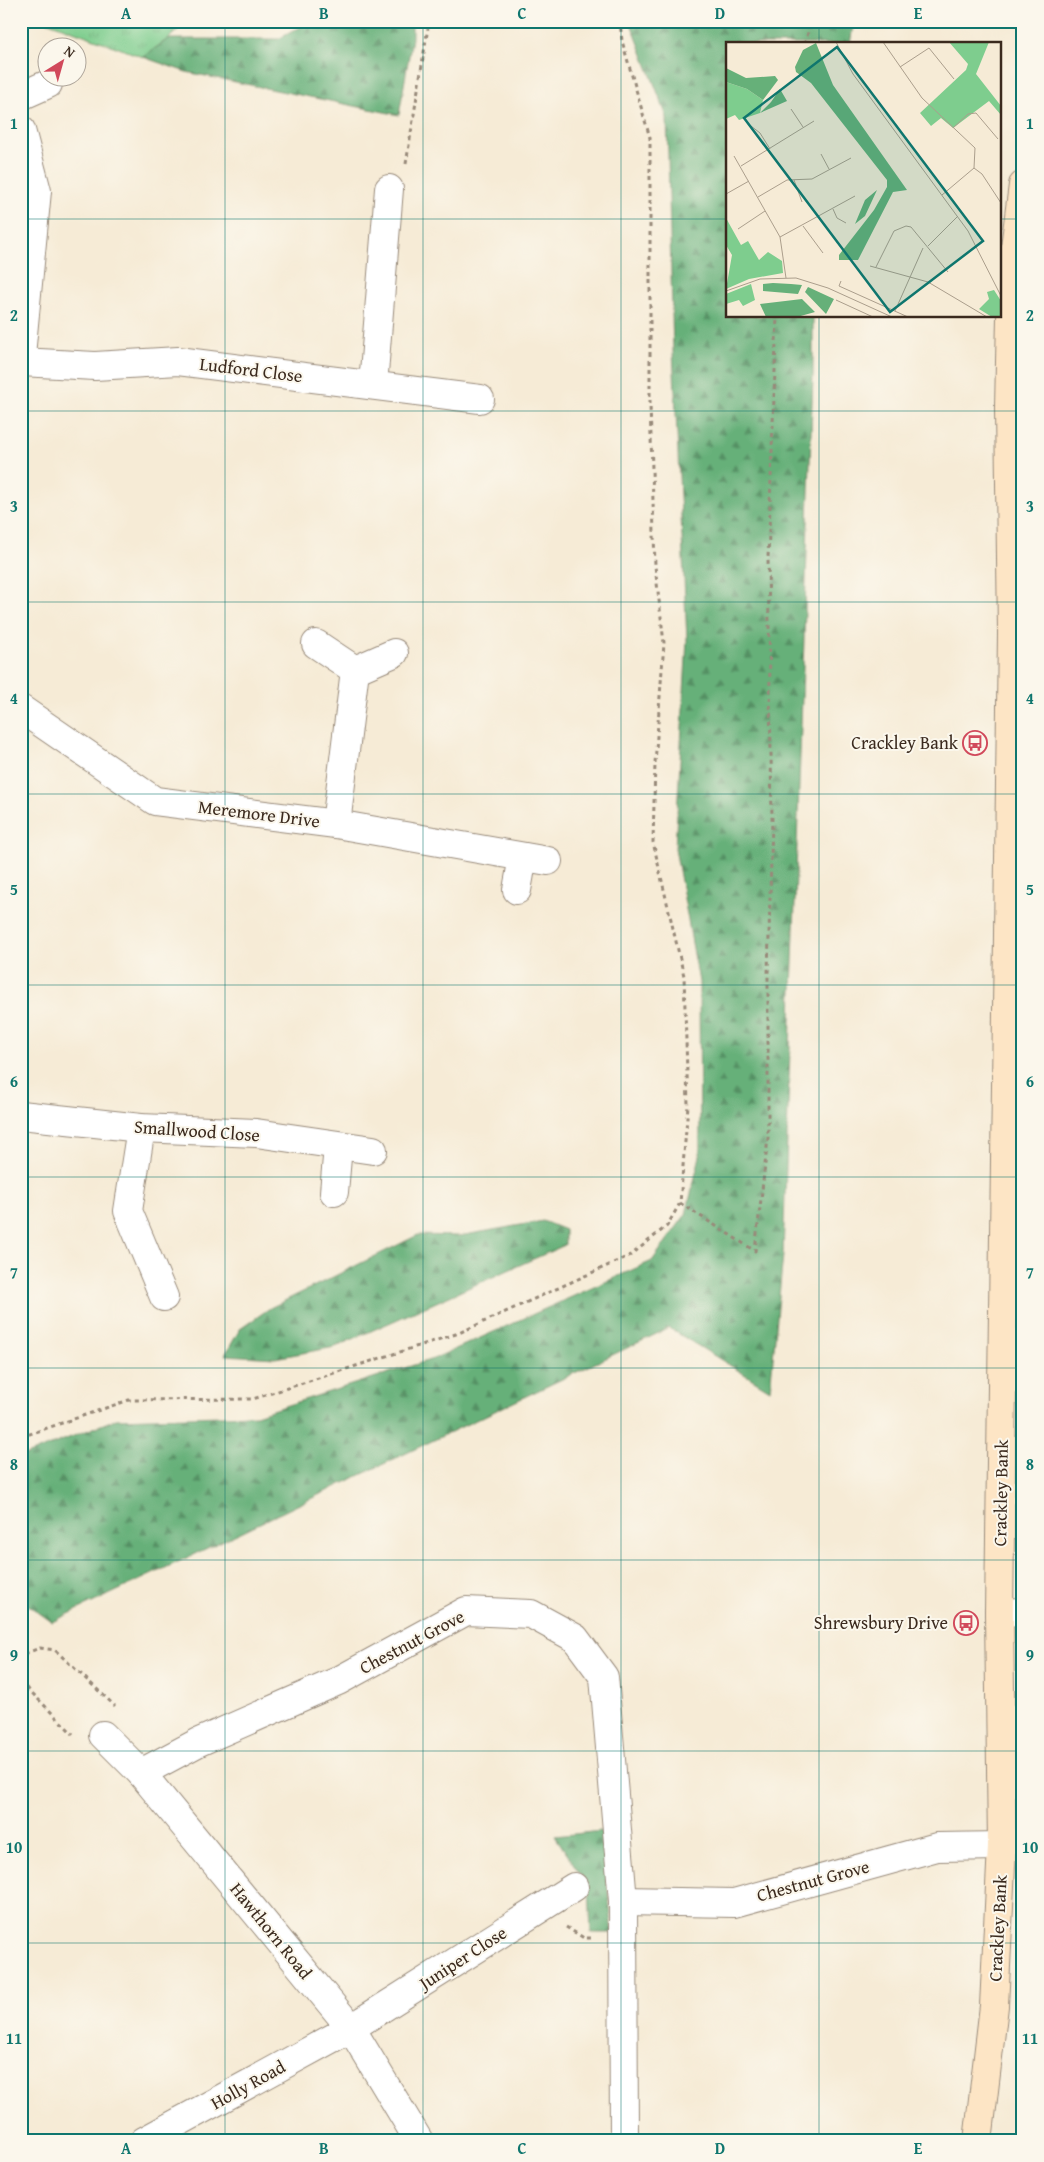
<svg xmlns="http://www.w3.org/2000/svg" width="1044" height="2162" viewBox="0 0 1044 2162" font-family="'Gentium Book Plus',serif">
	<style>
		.grass { fill: url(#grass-tufts); stroke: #5c7c56 }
		.forest { fill: url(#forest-firs); stroke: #506d4c }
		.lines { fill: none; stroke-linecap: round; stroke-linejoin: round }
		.lane-casing { stroke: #988a7a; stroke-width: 18 }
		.street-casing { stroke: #988a7a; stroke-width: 30 }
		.secondary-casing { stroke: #988a7a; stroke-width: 30 }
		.path { stroke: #988a7a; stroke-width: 3; stroke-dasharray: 4 4; stroke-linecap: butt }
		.lane { stroke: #fff; stroke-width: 15 }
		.street { stroke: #fff; stroke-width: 28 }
		.secondary { stroke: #fde5c5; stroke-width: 28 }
		.grid { fill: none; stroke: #0f766e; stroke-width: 1; stroke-opacity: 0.55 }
		.labels { text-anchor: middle; stroke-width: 4; stroke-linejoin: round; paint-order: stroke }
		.street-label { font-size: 18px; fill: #3b2a1e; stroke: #fbf7ec }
		.poi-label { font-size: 18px; fill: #3b2a1e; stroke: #fbf7ec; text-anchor: end }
		.inset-road { fill: none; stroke: #ab9e8c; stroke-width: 1 }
		.view { fill: #0f766e; fill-opacity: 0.15; stroke: #0f766e; stroke-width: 2.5 }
		.inset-edge { fill: none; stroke: #3b2a1e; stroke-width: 2.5 }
		.neatline { fill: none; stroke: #0f766e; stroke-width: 2 }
		.grid-label { font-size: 16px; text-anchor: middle; font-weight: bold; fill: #0f766e }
	</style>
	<defs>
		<pattern id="grass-tufts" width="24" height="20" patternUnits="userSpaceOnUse" patternTransform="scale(1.25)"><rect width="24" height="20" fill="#7ecd8e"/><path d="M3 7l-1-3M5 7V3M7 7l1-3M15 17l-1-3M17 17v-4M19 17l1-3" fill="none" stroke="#6eb07a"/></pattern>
		<pattern id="forest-firs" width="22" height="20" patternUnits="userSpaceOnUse" patternTransform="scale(1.25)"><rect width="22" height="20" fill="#66b079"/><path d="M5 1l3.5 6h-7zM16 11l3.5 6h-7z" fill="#558f63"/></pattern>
	</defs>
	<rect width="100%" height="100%" fill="#fbf7ec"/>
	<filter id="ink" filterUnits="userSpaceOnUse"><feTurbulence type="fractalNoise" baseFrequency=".02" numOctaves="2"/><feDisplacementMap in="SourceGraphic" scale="10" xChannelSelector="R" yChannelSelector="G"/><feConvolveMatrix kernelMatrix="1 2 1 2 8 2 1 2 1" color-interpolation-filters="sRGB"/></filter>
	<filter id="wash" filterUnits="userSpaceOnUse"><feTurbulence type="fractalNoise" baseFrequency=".0096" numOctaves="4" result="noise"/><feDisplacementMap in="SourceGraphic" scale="20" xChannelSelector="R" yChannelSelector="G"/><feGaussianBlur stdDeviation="1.12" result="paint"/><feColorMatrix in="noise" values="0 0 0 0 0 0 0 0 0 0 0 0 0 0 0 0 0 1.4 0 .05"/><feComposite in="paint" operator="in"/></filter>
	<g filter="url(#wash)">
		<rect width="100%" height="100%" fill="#f6ebd6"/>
		<path class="grass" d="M46 21H187L168 39 143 57Z"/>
		<g class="forest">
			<path d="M312 21H412V38L399 115 186 72 143 57 168 39H278Z"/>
			<path d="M630 21H854L850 44H728V316H813V375L783 1255 770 1390 669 1328 52 1622 21 1600V1457L116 1419 256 1415 433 1359 652 1261 686 1214 700 1156 699 982 675 848 687 640 673 351 667 117Z"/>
			<path d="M543 1221 565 1230V1245L335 1347 275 1358 225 1355 240 1329 270 1308 418 1235 459 1236Z"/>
			<path d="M601 1831 613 1933H591L589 1887 555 1836Z"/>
		</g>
	</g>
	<g filter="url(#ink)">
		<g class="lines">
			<defs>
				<path id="lane" d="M1002 1356 1023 1357"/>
				<g id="street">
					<path d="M21 96 48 84"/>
					<path d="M21 130 37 191 21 355"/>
					<path d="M21 362 95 366 178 361 480 399"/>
					<path d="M373 385 389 189"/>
					<path d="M316 644 355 670 394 653"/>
					<path d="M21 709 155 801 336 824 548 861"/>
					<path d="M336 824 355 670"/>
					<path d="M517 890 523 857"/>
					<path d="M21 1115 141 1128 256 1133 373 1150"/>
					<path d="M141 1128 128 1211 164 1297"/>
					<path d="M334 1192 338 1146"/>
					<path d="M999 1613 1023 1612"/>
					<path d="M103 1735 141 1773 351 2028 419 2141"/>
					<path d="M141 1773 199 1742 338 1681 466 1611 531 1614 575 1638 604 1677 623 1901 624 2141"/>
					<path d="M623 1901 734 1903 937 1847 1002 1846"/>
					<path d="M144 2141 351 2028 574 1887"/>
				</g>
				<path id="secondary" d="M978 2141 994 2006 1002 1846 999 1613 1012 633 1009 408 1012 271 1023 185"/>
			</defs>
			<use href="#lane" class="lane-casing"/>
			<use href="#street" class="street-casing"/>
			<use href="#secondary" class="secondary-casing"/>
			<g class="path">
				<path d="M805 44 811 21"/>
				<path d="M406 164 429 21"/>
				<path d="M680 1203 755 1251 768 1138V973L772 820 768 558 777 316"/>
				<path d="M21 1437 129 1400 253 1399 459 1333 631 1255 667 1226 680 1203 688 1105 684 976 653 842 655 763 664 643 655 566 650 404V138L622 41 620 21"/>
				<path d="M21 1649 26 1653"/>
				<path d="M21 1661 26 1653 40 1648 55 1650 115 1706"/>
				<path d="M21 1682 73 1734"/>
				<path d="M566 1927 584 1938H592"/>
			</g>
			<use href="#lane" class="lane"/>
			<use href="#street" class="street"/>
			<use href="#secondary" class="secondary"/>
		</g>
	</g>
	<path class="grid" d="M225 21V2141M423 21V2141M621 21V2141M819 21V44M21 219H728M1000 219H1023M819 316V2141M21 411H1023M21 602H1023M21 794H1023M21 985H1023M21 1177H1023M21 1368H1023M21 1560H1023M21 1751H1023M21 1943H1023"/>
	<defs>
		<symbol id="bus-ring" viewBox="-11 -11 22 22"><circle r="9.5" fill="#fbf7ec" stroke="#d1495b" stroke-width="1.5"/><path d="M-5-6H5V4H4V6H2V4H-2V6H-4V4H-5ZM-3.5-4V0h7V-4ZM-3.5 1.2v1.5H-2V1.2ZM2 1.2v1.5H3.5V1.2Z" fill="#d1495b"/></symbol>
	</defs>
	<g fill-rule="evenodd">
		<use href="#bus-ring" x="961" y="729" width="28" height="28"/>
		<use href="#bus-ring" x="952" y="1609" width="28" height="28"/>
	</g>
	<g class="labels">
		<g class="street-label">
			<text transform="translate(251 370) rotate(7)" y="6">Ludford Close</text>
			<text transform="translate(259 814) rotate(7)" y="6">Meremore Drive</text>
			<text transform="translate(197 1131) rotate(4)" y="6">Smallwood Close</text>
			<text transform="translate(1001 1493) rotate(-89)" y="6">Crackley Bank</text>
			<text transform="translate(412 1642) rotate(-28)" y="6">Chestnut Grove</text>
			<text transform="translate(813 1881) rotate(-15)" y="6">Chestnut Grove</text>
			<text transform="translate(998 1928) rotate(-87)" y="6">Crackley Bank</text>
			<text transform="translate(271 1931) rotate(51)" y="6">Hawthorn Road</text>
			<text transform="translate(463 1958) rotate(-33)" y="6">Juniper Close</text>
			<text transform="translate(248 2085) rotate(-29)" y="6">Holly Road</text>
		</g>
		<g class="poi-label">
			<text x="958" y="749">Crackley Bank</text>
			<text x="948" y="1629">Shrewsbury Drive</text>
		</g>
	</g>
	<g transform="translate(726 42)">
		<rect width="275" height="275" fill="#f6ebd6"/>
		<path d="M0 40 21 47 37 58 34 71 13 78 9 73 0 77ZM0 176 15 203 22 199 33 218 42 210 56 219 57 231 23 237 0 247 6 213 0 203ZM25 242 29 258 17 264 13 258 0 262V252Z" fill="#7ecd8e"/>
		<path d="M90 1 107 43 181 148 167 150 132 218H113V213L148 168 161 145V138L85 41 70 30 69 25 77 8ZM0 26 20 36 49 34 52 38 37 58 21 47 0 40ZM54 47 61 59 34 71 45 60ZM151 148 139 174 129 182 139 158ZM47 241 65 242 76 243 72 252 37 249V242ZM82 245 108 257 100 272 79 250ZM76 257 89 270 71 275H40L34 262Z" fill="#66b079"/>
		<path d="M223 0H263L250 32 275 64V73L263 59 227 86 215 76 205 84 194 71 240 28 242 22ZM268 248 275 259V275H266L253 267 263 257 261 250Z" fill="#7ecd8e"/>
		<path class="inset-road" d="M110 0 127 32 242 189 275 254M157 0 196 56 249 106 248 126 216 153M174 25 203 6 228 37M65 67 77 85M25 84 34 91 44 107M227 86 242 72 250 71 272 97M95 112 103 127M8 114 54 195 60 236M15 124 88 79M248 126 256 132 275 161M68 138 76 160M0 152 23 139M32 155 61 138 86 137 125 116M107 167 111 176 120 181M77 184 97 211M12 187 39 169M54 195 129 154M202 204 232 174M144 224 202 240 261 275M150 225 168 189 180 184 185 185 222 230M115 239 113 244 182 275M0 249 34 237 70 236 102 246 166 275M110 258 147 275M169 269 197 206"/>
		<path class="view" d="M111 5 257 199 164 270 18 76Z"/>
		<rect width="275" height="275" class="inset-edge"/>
	</g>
	<rect width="1044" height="2162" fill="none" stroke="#fbf7ec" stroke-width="55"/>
	<g transform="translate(62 62) rotate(37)"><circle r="24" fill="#fbf7ec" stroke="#aea59a"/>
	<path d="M0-4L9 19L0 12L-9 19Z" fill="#d1495b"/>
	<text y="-8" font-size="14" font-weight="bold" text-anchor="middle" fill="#3b2a1e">N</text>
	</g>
	<rect x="28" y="28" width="988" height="2106" class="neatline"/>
	<g class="grid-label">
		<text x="126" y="19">A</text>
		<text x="324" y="19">B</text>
		<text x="522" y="19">C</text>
		<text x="720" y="19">D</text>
		<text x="918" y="19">E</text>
		<text x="14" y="129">1</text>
		<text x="1030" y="129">1</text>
		<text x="14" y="321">2</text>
		<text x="1030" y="321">2</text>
		<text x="14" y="512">3</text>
		<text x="1030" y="512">3</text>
		<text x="14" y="704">4</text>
		<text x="1030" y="704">4</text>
		<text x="14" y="895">5</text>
		<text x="1030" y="895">5</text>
		<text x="14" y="1087">6</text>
		<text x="1030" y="1087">6</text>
		<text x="14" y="1278">7</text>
		<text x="1030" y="1278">7</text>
		<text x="14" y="1470">8</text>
		<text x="1030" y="1470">8</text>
		<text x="14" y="1661">9</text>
		<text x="1030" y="1661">9</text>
		<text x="14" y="1853">10</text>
		<text x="1030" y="1853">10</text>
		<text x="14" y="2044">11</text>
		<text x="1030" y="2044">11</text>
		<text x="126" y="2154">A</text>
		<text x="324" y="2154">B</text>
		<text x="522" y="2154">C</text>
		<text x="720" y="2154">D</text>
		<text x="918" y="2154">E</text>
	</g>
</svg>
